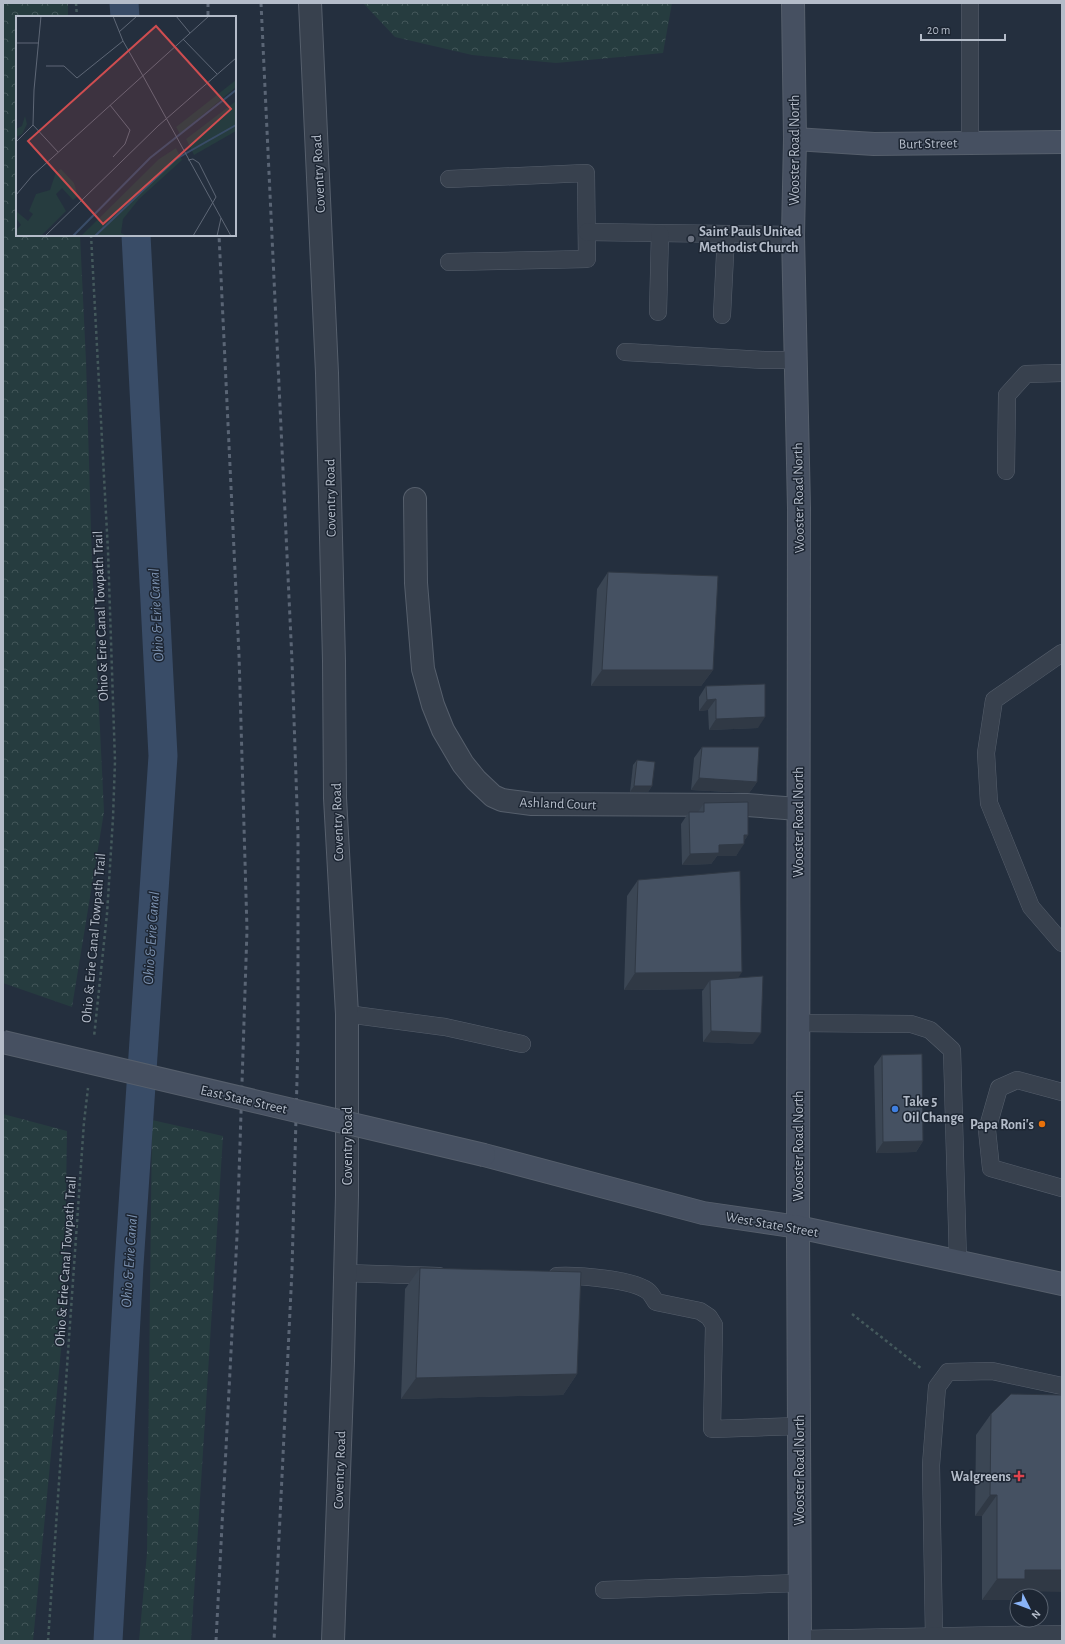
<svg xmlns="http://www.w3.org/2000/svg" width="1065" height="1644" viewBox="0 0 1065 1644" font-family="'Alegreya Sans',sans-serif">
	<style>
		.forest { fill: url(#forest-crowns) }
		.lines { fill: none; stroke-linecap: round; stroke-linejoin: round }
		.canal { stroke: #394c67; stroke-width: 29 }
		.lane-casing { stroke: #565f6c; stroke-width: 18 }
		.street-casing { stroke: #565f6c; stroke-width: 24 }
		.secondary-casing { stroke: #565f6c; stroke-width: 24 }
		.path { stroke: #44595c; stroke-width: 2.5; stroke-dasharray: 3 3; stroke-linecap: butt }
		.lane { stroke: #38414e; stroke-width: 17 }
		.street { stroke: #38414e; stroke-width: 22 }
		.secondary { stroke: #465061; stroke-width: 22 }
		.rail { stroke: #5a6575; stroke-width: 3; stroke-dasharray: 4 4; stroke-linecap: butt }
		.secondary-bridge-casing { stroke: #565f6c; stroke-width: 24; stroke-linecap: butt }
		.secondary-bridge { stroke: #465061; stroke-width: 22 }
		.wall { fill: #3b4654 }
		.shaded-wall { fill: #303945 }
		.building { fill: #455162; stroke: #303945 }
		.worship-dot { fill: #6b7280; stroke: #1d2633; stroke-width: 1.5 }
		.shop-dot { fill: #3f7fe0; stroke: #1d2633; stroke-width: 1.5 }
		.food-dot { fill: #e8710a; stroke: #1d2633; stroke-width: 1.5 }
		.health-dot { fill: #e0444e; stroke: #1d2633; stroke-width: 1.5 }
		.labels { text-anchor: middle; stroke-width: 3; stroke-linejoin: round; paint-order: stroke }
		.street-label { font-size: 14px; fill: #b4bcc9; stroke: #1d2633 }
		.poi-label { font-size: 14px; font-weight: bold; fill: #b4bcc9; stroke: #1d2633; text-anchor: start }
		.water-label { font-size: 15px; font-style: italic; fill: #7c92b1; stroke: #1d2633 }
		.inset-river { fill: none; stroke: #394c67; stroke-width: 2 }
		.inset-road { fill: none; stroke: #5e6776; stroke-width: 1 }
		.view { fill: #ce4d50; fill-opacity: 0.15; stroke: #ce4d50; stroke-width: 2 }
		.inset-edge { fill: none; stroke: #b4bcc9; stroke-width: 2 }
	</style>
	<defs>
		<pattern id="forest-crowns" width="20" height="18" patternUnits="userSpaceOnUse"><rect width="20" height="18" fill="#263c3f"/><path d="M2 6a3 3 0 1 1 6 0M12 15a3 3 0 1 1 6 0" fill="none" stroke="#435659"/></pattern>
	</defs>
	<rect width="100%" height="100%" fill="#242f3e"/>
	<g class="forest">
		<path d="M3 3H68V17H17V235H80L86 361 92 563 104 812 72 1007 3 983Z"/>
		<path d="M363 3H672L663 53 556 63 472 55 395 37Z"/>
		<path d="M3 1114 67 1131 64 1319 33 1641H3Z"/>
		<path d="M152 1120 223 1136 191 1641H139L147 1553Z"/>
	</g>
	<g class="lines">
		<g class="canal">
			<path d="M124 3 125 17"/>
			<path d="M108 1641 129 1265 163 756 136 235"/>
		</g>
		<defs>
			<g id="lane">
				<path d="M970 143V3"/>
				<path d="M449 179 586 173 587 259 449 262"/>
				<path d="M587 232 793 235"/>
				<path d="M658 312 660 234"/>
				<path d="M722 315 726 235"/>
				<path d="M625 352 764 360H795"/>
				<path d="M1006 471 1007 395 1026 374 1062 373"/>
				<path d="M1062 653 994 700 986 753 989 803 1031 907 1062 943"/>
				<path d="M347 1014 445 1027 522 1044"/>
				<path d="M798 1023 911 1024 930 1030 952 1050 958 1262"/>
				<path d="M1062 1092 1017 1080 999 1088 987 1130 991 1168 1062 1188"/>
				<path d="M345 1273 439 1276"/>
				<path d="M557 1276C576 1275 635 1279 649 1292 652 1295 654 1299 656 1302L700 1311 709 1317 714 1325 712 1429 799 1426"/>
				<path d="M604 1590 799 1583"/>
				<path d="M934 1637 931 1465 937 1387 948 1372 992 1371 1062 1386"/>
				<path d="M800 1639 1062 1634"/>
			</g>
			<g id="street">
				<path d="M310 3 327 373 334 661 335 798 347 1014V1195L343 1361 333 1641"/>
				<path d="M415 499 416 583 423 669 433 705 443 730 463 764 476 780 493 796 502 800 532 804 747 805 798 809"/>
			</g>
			<g id="secondary">
				<path d="M793 3 795 139 793 235 799 508 798 1227 800 1641"/>
				<path d="M795 139 874 144 1062 142"/>
				<path d="M484 1155 703 1213 798 1227 1062 1284"/>
			</g>
		</defs>
		<use href="#lane" class="lane-casing"/>
		<use href="#street" class="street-casing"/>
		<use href="#secondary" class="secondary-casing"/>
		<g class="path">
			<path d="M76 3 77 17"/>
			<path d="M91 235 108 551 115 761 113 818 107 914 94 1037"/>
			<path d="M852 1314 922 1369"/>
			<path d="M48 1641 84 1122 88 1088"/>
		</g>
		<use href="#lane" class="lane"/>
		<use href="#street" class="street"/>
		<use href="#secondary" class="secondary"/>
		<g class="rail">
			<path d="M208 3V17"/>
			<path d="M261 3 292 661 298 835V1042L292 1270 274 1641"/>
			<path d="M216 1641 237 1236 247 930 239 655 219 235"/>
		</g>
		<defs>
			<path id="secondary-bridge" d="M3 1042 484 1155"/>
		</defs>
		<use href="#secondary-bridge" class="secondary-bridge-casing"/>
		<use href="#secondary-bridge" class="secondary-bridge"/>
	</g>
	<g class="wall">
		<path d="M608 572 713 670 701 686H591L597 589Z"/>
		<path d="M706 686 758 728 709 730 708 710 699 711V697Z"/>
		<path d="M702 747 757 782 749 793 691 790 694 758Z"/>
		<path d="M637 760 652 786 648 792H630L633 765Z"/>
		<path d="M704 803 748 835 744 841 736 856H717L711 864 682 865 681 824 689 812H698Z"/>
		<path d="M638 880 738 978 753 1044 703 1042 702 991 704 989 624 990 627 896Z"/>
		<path d="M882 1055 923 1141 916 1152 876 1153 874 1066Z"/>
		<path d="M420 1268 577 1374 563 1395 401 1399 405 1289Z"/>
		<path d="M991 1414 1016 1591 1010 1600H982V1516H975L976 1435Z"/>
	</g>
	<g class="shaded-wall">
		<path d="M602 670H713L701 686H591Z"/>
		<path d="M716 699 708 710 699 711 707 700Z"/>
		<path d="M765 717 758 728 709 730 716 719Z"/>
		<path d="M699 778 757 782 749 793 691 790Z"/>
		<path d="M634 786H652L648 792H630Z"/>
		<path d="M744 835H748L742 844H744L736 856H717L711 864 682 865 690 854 719 845Z"/>
		<path d="M742 972 731 989 710 980 704 989 624 990 635 973Z"/>
		<path d="M711 1031 761 1033 753 1044 703 1042Z"/>
		<path d="M923 1141 916 1152 876 1153 883 1142Z"/>
		<path d="M577 1374 563 1395 401 1399 416 1378Z"/>
		<path d="M990 1495H997L982 1516H975Z"/>
		<path d="M1025 1570H1062V1592L1016 1591 1010 1600H982L997 1579Z"/>
	</g>
	<g class="building">
		<path d="M608 572 718 576 713 670H602Z"/>
		<path d="M765 684V717L716 719V699L707 700 706 686Z"/>
		<path d="M702 747H759L757 782 699 778Z"/>
		<path d="M637 760 655 762 652 786H634Z"/>
		<path d="M748 802V835H744V844L719 845V853L690 854 689 812H704V803Z"/>
		<path d="M740 871 742 972 635 973 638 880Z"/>
		<path d="M763 976 761 1033 711 1031 710 980Z"/>
		<path d="M922 1054 923 1141 883 1142 882 1055Z"/>
		<path d="M420 1268 581 1272 577 1374 416 1378Z"/>
		<path d="M1011 1394 1062 1395V1570H1025V1579H997V1495H990L991 1414Z"/>
	</g>
	<circle class="worship-dot" cx="691" cy="239" r="4"/>
	<circle class="shop-dot" cx="895" cy="1109" r="4"/>
	<circle class="food-dot" cx="1042" cy="1124" r="4"/>
	<path class="health-dot" d="M1017 1470h4v4h4v4h-4v4h-4v-4h-4v-4h4z"/>
	<g class="labels">
		<g class="street-label">
			<text transform="translate(928 143) rotate(-1)" y="5">Burt Street</text>
			<text transform="translate(794 150) rotate(-90)" y="5">Wooster Road North</text>
			<text transform="translate(318 174) rotate(-93)" y="5">Coventry Road</text>
			<text transform="translate(330 498) rotate(-91)" y="5">Coventry Road</text>
			<text transform="translate(798 498) rotate(-91)" y="5">Wooster Road North</text>
			<text transform="translate(100 616) rotate(-92)" y="5">Ohio &amp; Erie Canal Towpath Trail</text>
			<text transform="translate(558 803) rotate(2)" y="5">Ashland Court</text>
			<text transform="translate(337 822) rotate(-92)" y="5">Coventry Road</text>
			<text transform="translate(798 822) rotate(-90)" y="5">Wooster Road North</text>
			<text transform="translate(93 938) rotate(-85)" y="5">Ohio &amp; Erie Canal Towpath Trail</text>
			<text transform="translate(244 1099) rotate(13)" y="5">East State Street</text>
			<text transform="translate(347 1146) rotate(-90)" y="5">Coventry Road</text>
			<text transform="translate(798 1146) rotate(-90)" y="5">Wooster Road North</text>
			<text transform="translate(772 1224) rotate(10)" y="5">West State Street</text>
			<text transform="translate(65 1261) rotate(-86)" y="5">Ohio &amp; Erie Canal Towpath Trail</text>
			<text transform="translate(339 1470) rotate(-88)" y="5">Coventry Road</text>
			<text transform="translate(799 1470) rotate(-90)" y="5">Wooster Road North</text>
		</g>
		<g class="poi-label">
			<text x="699" y="236">Saint Pauls United<tspan x="699" dy="16">Methodist Church</tspan></text>
			<text x="903" y="1106">Take 5<tspan x="903" dy="16">Oil Change</tspan></text>
			<text x="1034" y="1129" text-anchor="end">Papa Roni's</text>
			<text x="1011" y="1481" text-anchor="end">Walgreens</text>
		</g>
		<g class="water-label">
			<text transform="translate(156 615) rotate(-93)" y="5">Ohio &amp; Erie Canal</text>
			<text transform="translate(151 938) rotate(-86)" y="5">Ohio &amp; Erie Canal</text>
			<text transform="translate(129 1261) rotate(-86)" y="5">Ohio &amp; Erie Canal</text>
		</g>
	</g>
	<g transform="translate(16 16)">
		<rect width="220" height="220" fill="#242f3e"/>
		<path d="M220 64V71L164 118 160 111ZM220 85V115L178 139 170 123ZM9 100 11 108 6 118 0 121V113L6 110ZM160 132 166 144 123 183 107 203 105 217 111 220H65L143 143ZM45 153 58 167 62 180 57 184 46 172 40 178 50 195 25 220H0V214L5 209 0 202V195L12 205 17 198 13 195 20 178 34 174 40 156Z" fill="#263c3f"/>
		<path class="inset-river" d="M57 220 134 142 220 74M79 220 160 143 220 109"/>
		<path class="inset-road" d="M97 0 107 25 127 60M160 0 174 17M103 16 121 0M167 23 201 58M0 27H23M30 50H48L61 62 107 25M127 60 215 220M94 89 114 114 109 128 97 141M17 109 18 74 25 0M17 109 42 136M0 126 17 109M172 144 177 143 183 147 200 181 177 220M0 179 16 160 193 0M29 220 142 110 220 42M201 220 205 202"/>
		<path class="view" d="M140 10 215 93 87 208 12 125Z"/>
		<rect width="220" height="220" class="inset-edge"/>
	</g>
	<rect width="1065" height="1644" fill="none" stroke="#b4bcc9" stroke-width="8"/>
	<g transform="translate(1029 1608) rotate(132)"><circle r="19" fill="#1d2633" stroke="#59626f"/>
	<path d="M0-3L7 15L0 10L-7 15Z" fill="#8ab4f8"/>
	<text y="-6" font-size="11" font-weight="bold" text-anchor="middle" fill="#b4bcc9">N</text>
	</g>
	<path d="M921 34v6h84v-6" fill="none" stroke="#b4bcc9" stroke-width="2"/>
	<text x="927" y="34" font-size="12" fill="#b4bcc9" stroke="#1d2633" stroke-width="3" paint-order="stroke">20 m</text>
</svg>
